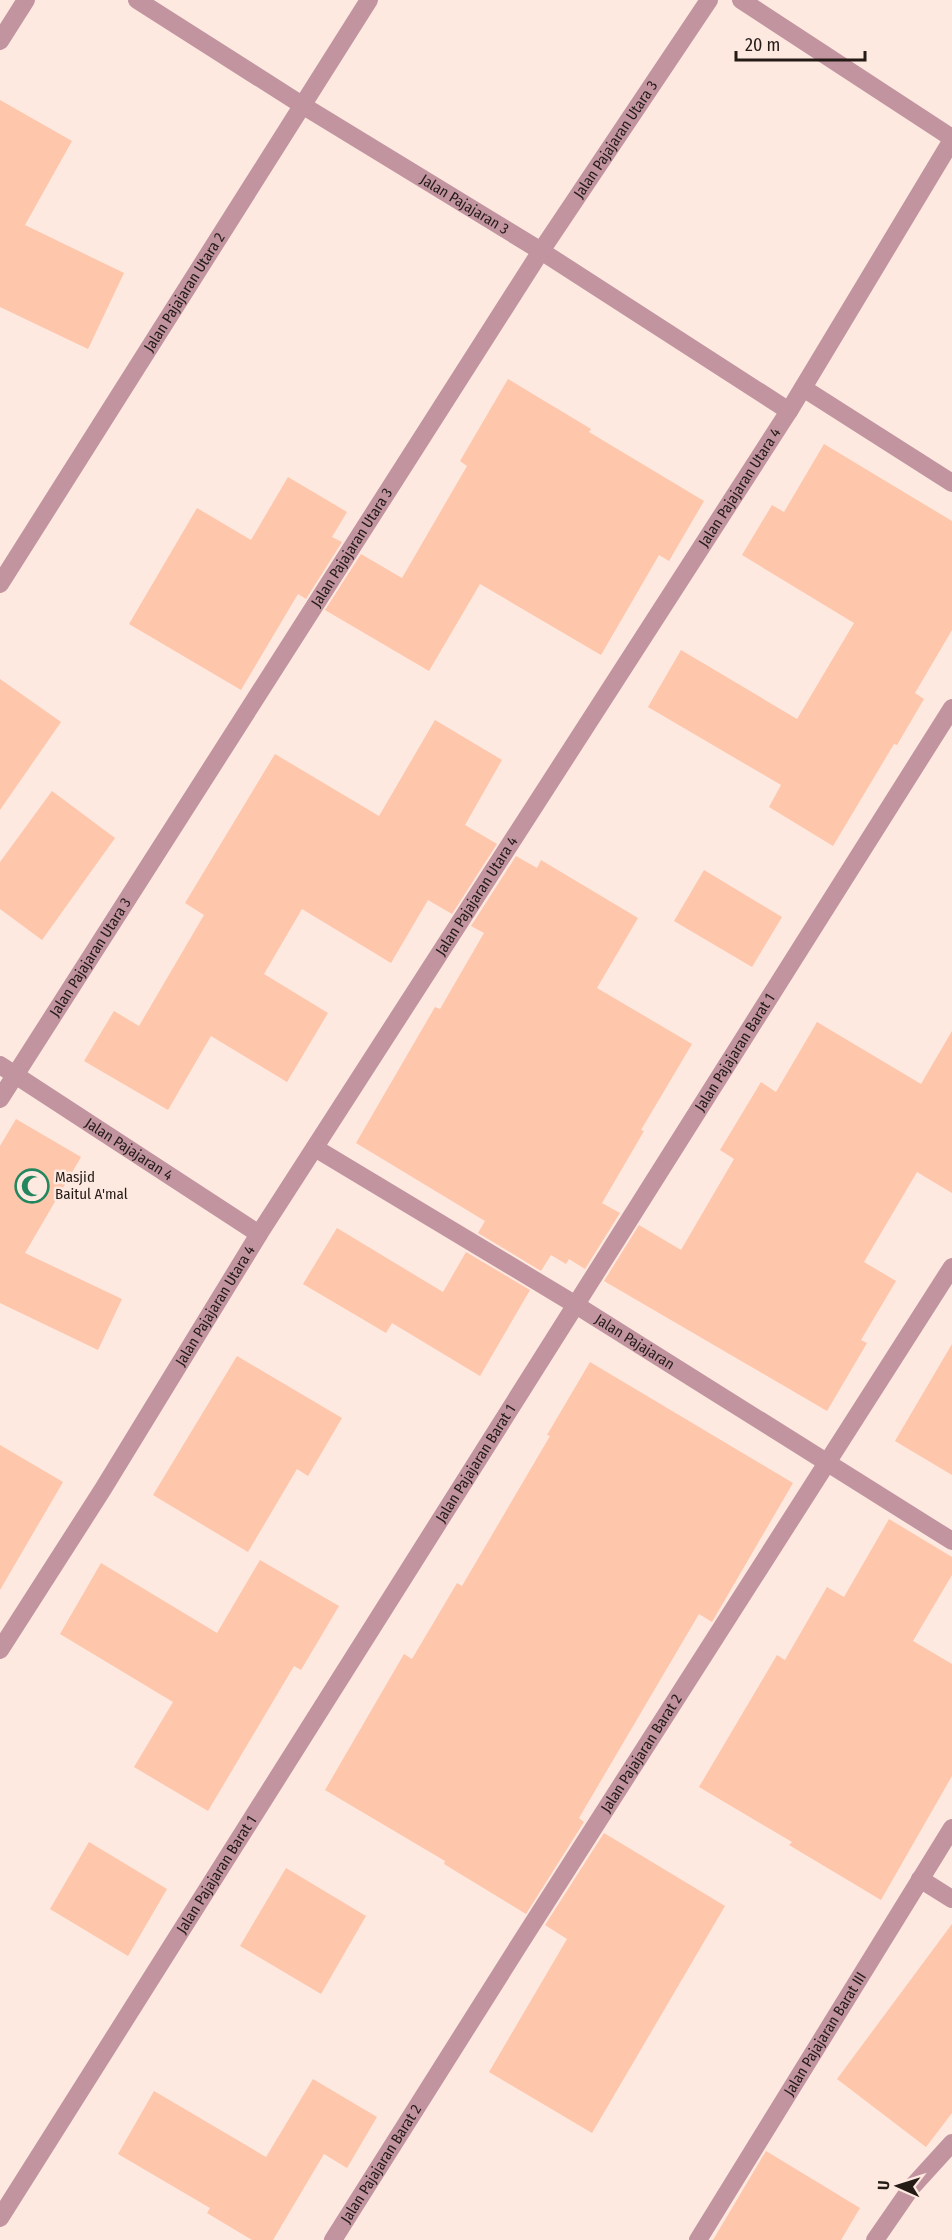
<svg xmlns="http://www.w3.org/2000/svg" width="952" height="2240" viewBox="0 0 952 2240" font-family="'Fira Sans Condensed',sans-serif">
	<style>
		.building { fill: #fec6ab }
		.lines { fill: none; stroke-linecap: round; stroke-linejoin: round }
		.street { stroke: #c194a0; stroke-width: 18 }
		.labels { text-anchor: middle; stroke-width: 5; stroke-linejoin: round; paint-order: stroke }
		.street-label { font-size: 15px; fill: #241b17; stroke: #fde9e0 }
		.poi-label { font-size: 15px; fill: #241b17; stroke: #fde9e0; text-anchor: start }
	</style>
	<rect width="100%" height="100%" fill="#fde9e0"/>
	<g class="building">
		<path d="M0 100 72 141 25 225 124 273 88 349 0 307Z"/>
		<path d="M508 379 591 429 589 432 704 501 669 561 659 555 601 655 480 584 429 671 325 610 361 554 402 578 467 466 460 461Z"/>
		<path d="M824 444 952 521V630L915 693 924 699 897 745 894 744 833 846 769 807 781 785 648 707 681 650 797 719 854 623 742 555 772 505 784 512Z"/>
		<path d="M288 477 347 512 332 537 342 542 306 599 298 594 241 690 129 624 197 508 251 540Z"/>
		<path d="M0 679 61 722 0 810Z"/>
		<path d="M435 720 502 760 465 825 497 844 452 914 428 900 391 963 302 909 264 974 328 1013 287 1082 211 1036 168 1110 84 1061 114 1011 139 1026 204 915 185 903 275 754 379 816Z"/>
		<path d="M52 791 115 838 42 940 0 909V862Z"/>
		<path d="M516 856 537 868 541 860 638 918 597 988 692 1044 641 1130 644 1131 602 1203 620 1213 585 1269 569 1259 566 1264 551 1255 541 1271 478 1233 485 1221 356 1143 435 1007 440 1009 484 933 471 926Z"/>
		<path d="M704 870 782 917 752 967 674 921Z"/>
		<path d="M817 1022 921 1084 952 1031V1193L917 1172 864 1262 896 1281 861 1340 867 1343 827 1411 604 1281 639 1225 681 1250 734 1159 720 1150 761 1082 776 1092Z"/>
		<path d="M16 1119 81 1157 25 1253 122 1299 98 1350 0 1303V1146Z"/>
		<path d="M337 1228 443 1292 466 1252 530 1290 480 1376 392 1323 386 1333 303 1284Z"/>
		<path d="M952 1344V1475L895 1441Z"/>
		<path d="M237 1356 342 1418 308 1476 297 1469 248 1552 153 1495Z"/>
		<path d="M590 1362 793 1483 712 1622 699 1614 579 1818 584 1822 526 1914 444 1864 445 1861 325 1790 404 1654 412 1659 457 1583 462 1586 550 1436 547 1435Z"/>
		<path d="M0 1445 63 1482 0 1590Z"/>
		<path d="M889 1519 952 1557V1575L913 1641 952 1664V1776L881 1900 789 1845 792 1842 699 1787 777 1655 785 1660 827 1587 844 1597Z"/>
		<path d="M260 1560 339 1606 301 1670 294 1666 208 1811 134 1767 173 1702 60 1634 101 1563 217 1633Z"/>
		<path d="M604 1833 725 1906 592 2133 489 2072 567 1939 545 1925Z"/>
		<path d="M89 1842 167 1889 128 1956 50 1909Z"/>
		<path d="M286 1868 366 1916 321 1994 240 1946Z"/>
		<path d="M952 1924V2113L926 2147 837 2079Z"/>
		<path d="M313 2079 377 2117 347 2168 324 2154 273 2240H252L207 2213 210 2208 118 2154 154 2091 266 2157Z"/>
		<path d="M766 2151 860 2208 841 2240H713Z"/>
	</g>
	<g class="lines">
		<g class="street">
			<path id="s1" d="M137 0 302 105 541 251 789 411"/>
			<path d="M741 0 952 138"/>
			<path d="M0 41 26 0"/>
			<path d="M803 388 952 483"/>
			<path id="s2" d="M0 584 369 0"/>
			<path id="s3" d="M0 1065 259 1234"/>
			<path id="s4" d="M0 1099 541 251 709 0"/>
			<path id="s5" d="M315 1148 576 1305 952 1541"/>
			<path id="s6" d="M0 1650 103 1489 259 1234 789 411 952 140"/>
			<path d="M920 1879 952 1899"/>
			<path id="s7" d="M0 2218 952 708"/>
			<path id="s8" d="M333 2240 519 1945 952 1267"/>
			<path id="s9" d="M698 2240 952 1828"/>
			<path d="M875 2240 911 2188 952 2143"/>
		</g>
	</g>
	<defs>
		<symbol id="mosque-ring" viewBox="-11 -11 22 22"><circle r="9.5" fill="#fde9e0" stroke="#24865f" stroke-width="1.5"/><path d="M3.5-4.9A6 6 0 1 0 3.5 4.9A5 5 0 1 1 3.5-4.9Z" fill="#24865f"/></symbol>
	</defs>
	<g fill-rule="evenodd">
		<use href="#mosque-ring" x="13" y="1167" width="38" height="38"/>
	</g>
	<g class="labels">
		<g class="street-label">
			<text dy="5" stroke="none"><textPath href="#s4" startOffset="1140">Jalan Pajajaran Utara 3</textPath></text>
			<text dy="5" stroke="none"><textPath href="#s1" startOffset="386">Jalan Pajajaran 3</textPath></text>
			<text dy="5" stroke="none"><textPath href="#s2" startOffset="345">Jalan Pajajaran Utara 2</textPath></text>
			<text dy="5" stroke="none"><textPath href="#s6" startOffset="1378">Jalan Pajajaran Utara 4</textPath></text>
			<text dy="5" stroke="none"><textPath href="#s4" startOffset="654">Jalan Pajajaran Utara 3</textPath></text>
			<text dy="5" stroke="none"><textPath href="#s6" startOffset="892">Jalan Pajajaran Utara 4</textPath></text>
			<text dy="5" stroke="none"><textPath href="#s4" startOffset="168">Jalan Pajajaran Utara 3</textPath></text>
			<text dy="5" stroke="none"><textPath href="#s7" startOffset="1378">Jalan Pajajaran Barat 1</textPath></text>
			<text dy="5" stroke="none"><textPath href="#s3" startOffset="154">Jalan Pajajaran 4</textPath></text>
			<text dy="5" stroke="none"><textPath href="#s6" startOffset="406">Jalan Pajajaran Utara 4</textPath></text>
			<text dy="5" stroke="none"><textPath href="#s5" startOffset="374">Jalan Pajajaran</textPath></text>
			<text dy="5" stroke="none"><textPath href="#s7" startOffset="892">Jalan Pajajaran Barat 1</textPath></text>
			<text dy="5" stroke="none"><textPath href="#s8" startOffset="576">Jalan Pajajaran Barat 2</textPath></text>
			<text dy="5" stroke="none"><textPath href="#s7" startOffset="406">Jalan Pajajaran Barat 1</textPath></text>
			<text dy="5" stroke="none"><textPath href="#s9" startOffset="242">Jalan Pajajaran Barat III</textPath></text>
			<text dy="5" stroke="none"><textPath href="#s8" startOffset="90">Jalan Pajajaran Barat 2</textPath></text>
		</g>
		<g class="poi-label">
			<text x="55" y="1182">Masjid<tspan x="55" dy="17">Baitul A'mal</tspan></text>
		</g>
	</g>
	<g transform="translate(898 2186) rotate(273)" stroke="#fde9e0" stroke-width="4.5" paint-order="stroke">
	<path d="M0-4.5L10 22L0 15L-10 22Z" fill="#241b17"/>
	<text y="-9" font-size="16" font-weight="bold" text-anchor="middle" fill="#241b17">U</text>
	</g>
	<path d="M736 51v9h129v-9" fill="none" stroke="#241b17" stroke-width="3"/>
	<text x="745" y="51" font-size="18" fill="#241b17" stroke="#fde9e0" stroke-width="4.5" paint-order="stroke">20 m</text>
</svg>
